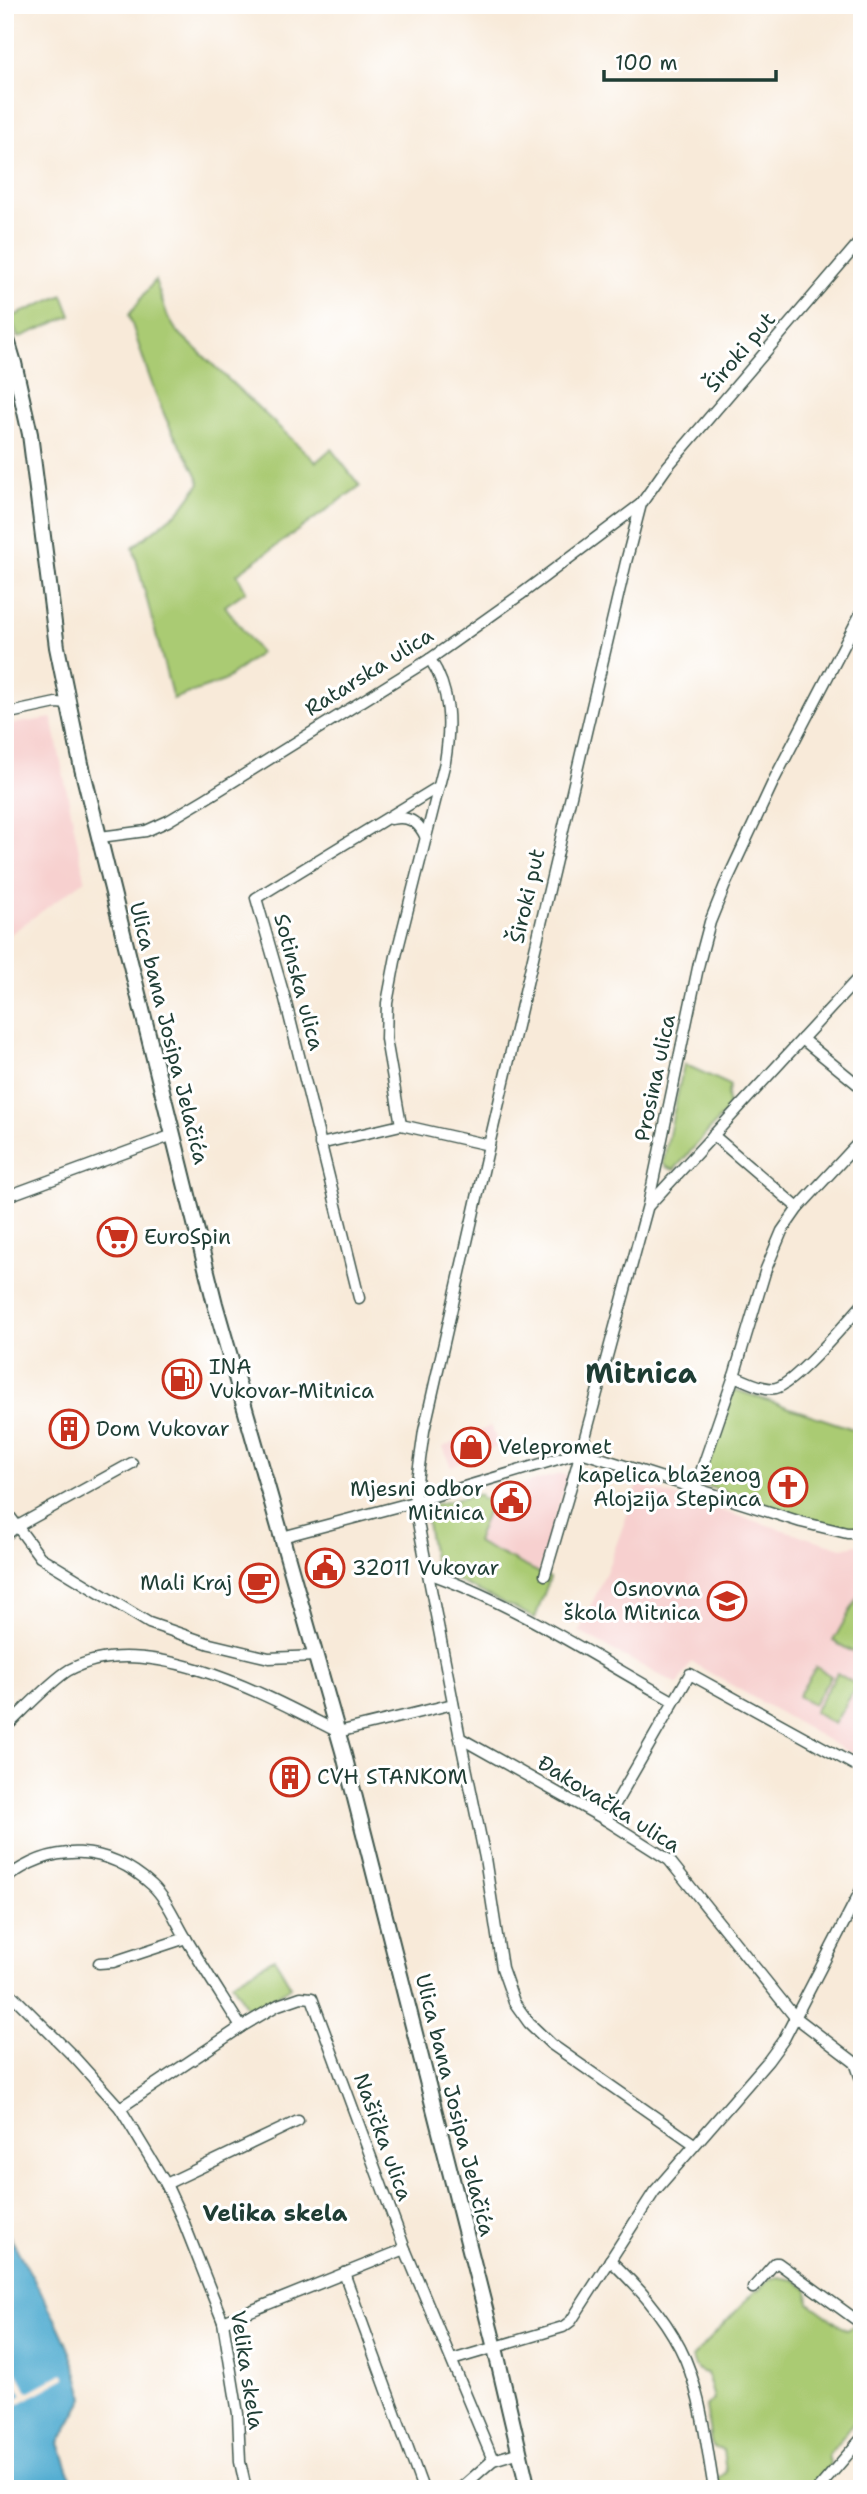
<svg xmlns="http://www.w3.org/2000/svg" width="867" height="2494" viewBox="0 0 867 2494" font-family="'Shantell Sans',sans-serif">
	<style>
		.built { fill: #f7d0cf }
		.green { fill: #aacb73; stroke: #648454; stroke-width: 2 }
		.water { fill: #54aed2; stroke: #3a7683; stroke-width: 2 }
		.pier { fill: #f8ead9 }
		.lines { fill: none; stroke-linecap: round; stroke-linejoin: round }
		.minor-casing { stroke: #40574d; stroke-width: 13 }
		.primary-casing { stroke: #40574d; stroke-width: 18 }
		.minor { stroke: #fff; stroke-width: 10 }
		.primary { stroke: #fff; stroke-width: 14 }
		.labels { text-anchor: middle; stroke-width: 6; stroke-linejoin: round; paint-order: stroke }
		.street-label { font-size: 21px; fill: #1f3d34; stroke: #fff }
		.poi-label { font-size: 21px; fill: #1f3d34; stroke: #fff; text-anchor: start }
		.neighbourhood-label { font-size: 23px; font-weight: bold; fill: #1f3d34; stroke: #fff }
		.district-label { font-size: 28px; font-weight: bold; fill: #1f3d34; stroke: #fff }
	</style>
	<rect width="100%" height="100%" fill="#fff"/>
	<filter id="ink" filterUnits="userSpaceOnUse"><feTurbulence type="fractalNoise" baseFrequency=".0143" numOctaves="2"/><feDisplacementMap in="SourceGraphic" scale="14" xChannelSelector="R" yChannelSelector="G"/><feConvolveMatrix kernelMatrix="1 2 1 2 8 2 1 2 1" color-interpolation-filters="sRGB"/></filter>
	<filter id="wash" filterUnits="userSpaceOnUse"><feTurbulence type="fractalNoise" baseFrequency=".00686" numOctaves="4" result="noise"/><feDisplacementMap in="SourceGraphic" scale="28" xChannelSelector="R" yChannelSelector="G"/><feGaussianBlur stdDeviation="1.57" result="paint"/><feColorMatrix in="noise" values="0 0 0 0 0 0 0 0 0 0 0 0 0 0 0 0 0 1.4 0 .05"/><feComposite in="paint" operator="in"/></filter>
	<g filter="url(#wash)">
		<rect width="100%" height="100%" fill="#f8ead9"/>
		<g class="built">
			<path d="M52 718 85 880 5 938V725Z"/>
			<path d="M491 1426 499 1446 451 1467 443 1447Z"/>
			<path d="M559 1474 568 1475 538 1574 475 1542 490 1504 488 1495Z"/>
			<path d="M638 1485 842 1548 862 1544V1735L852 1754 691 1662 678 1685 579 1632 607 1570Z"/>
		</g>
		<g class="green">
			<path d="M155 280 168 317 176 330 316 462 331 449 360 486 237 574 246 591 225 606 260 653 224 681 173 699 133 547 181 509 200 483C193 461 178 445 169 425 152 389 141 352 129 315Z"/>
			<path d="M63 295 71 316 18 338 11 317Z"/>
			<path d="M684 1064 730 1085 727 1096 729 1108 674 1170 666 1167 663 1163Z"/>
			<path d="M736 1390 862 1432V1529L834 1528 704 1485 707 1467 733 1392Z"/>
			<path d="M480 1494 482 1499 489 1498 490 1504 476 1542 550 1578 535 1618 435 1570 425 1511 429 1506Z"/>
			<path d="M862 1590V1657L833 1641Z"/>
			<path d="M816 1667 831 1676 813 1705 798 1696Z"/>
			<path d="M837 1673 857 1685 834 1724 814 1712Z"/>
			<path d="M274 1958 291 1987 249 2011 232 1983Z"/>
			<path d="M778 2277 795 2280 808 2290 809 2303 846 2330 855 2325 862 2329V2412L828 2456C835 2471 820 2479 810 2489H720L718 2480 726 2472 723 2450 714 2448 711 2443 706 2406 714 2399 707 2373C697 2371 695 2368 692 2358L756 2290 758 2291 769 2279Z"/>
		</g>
		<path class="water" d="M5 2228C34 2281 72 2339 84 2398L59 2443 75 2489H5Z"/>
		<path class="pier" d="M5 2351 28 2392 63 2373 66 2378 5 2411V2404L22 2395 5 2364Z"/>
	</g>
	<g filter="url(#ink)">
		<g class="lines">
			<defs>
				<g id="minor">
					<path d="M5 714 56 703 68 704"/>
					<path d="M391 819C409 815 419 822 426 838"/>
					<path d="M100 837 146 831 168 821 205 799 430 659 520 595 641 504"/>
					<path d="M802 1039 862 1088"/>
					<path d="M401 1125 386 1039 387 1003 396 956 445 762C451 725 451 691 430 659"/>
					<path d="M713 1135 798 1208"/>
					<path d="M320 1144 401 1125 489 1145"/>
					<path d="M5 1197 173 1135"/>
					<path d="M649 1205 862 974"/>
					<path d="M359 1298 285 999 256 898 438 787"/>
					<path d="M734 1376C745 1380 764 1391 776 1388 794 1384 847 1322 862 1305"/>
					<path d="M695 1489 734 1376 766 1269 782 1231 798 1208 862 1139"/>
					<path d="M5 1510 40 1557 149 1623 210 1644 269 1658 316 1656"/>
					<path d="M862 1533H847L801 1522 581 1452 414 1502 460 1738 606 1820 669 1860 794 2016 862 2068"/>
					<path d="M5 1536 16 1527 132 1463"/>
					<path d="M282 1537 414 1502 424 1431 489 1145 626 562 641 504 667 467 862 239"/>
					<path d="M428 1573C510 1601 596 1658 673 1701"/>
					<path d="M545 1575 581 1452 648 1205 699 963 710 922 725 885 775 778 862 611"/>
					<path d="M5 1728C21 1713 52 1680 69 1670 146 1628 269 1697 338 1732L453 1704"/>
					<path d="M460 1738 485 1858 502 1968 514 2002 529 2023 551 2044 694 2144"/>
					<path d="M606 1820 690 1674 862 1769"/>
					<path d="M5 1879C53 1842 107 1844 152 1885 167 1899 176 1922 187 1940 204 1969 223 1998 241 2027"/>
					<path d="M99 1963 113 1962 186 1938"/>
					<path d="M5 1988 75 2058 120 2108 166 2184 184 2223 223 2322 238 2414 240 2462 246 2489"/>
					<path d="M856 2065 862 2082"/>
					<path d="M120 2108 241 2027 278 2005 301 1997 312 1998 405 2249 493 2460"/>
					<path d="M166 2184 298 2121"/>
					<path d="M610 2260C637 2286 662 2313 680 2348 701 2388 706 2444 714 2489"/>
					<path d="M344 2273 423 2489"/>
					<path d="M753 2288 775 2263H778L862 2324"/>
					<path d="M223 2322 405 2249"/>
					<path d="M452 2360 563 2327 571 2321 654 2192 768 2061 784 2039 862 1888"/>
					<path d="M460 2489 493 2460 520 2452"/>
					<path d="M818 2489 862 2438"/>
				</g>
				<path id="primary" d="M5 333 14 363 30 434 57 647 81 764 215 1304 343 1751 495 2348 528 2489"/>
			</defs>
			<use href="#minor" class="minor-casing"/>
			<use href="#primary" class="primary-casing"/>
			<use href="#minor" class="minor"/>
			<use href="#primary" class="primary"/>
		</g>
	</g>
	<defs>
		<symbol id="supermarket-ring" viewBox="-11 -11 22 22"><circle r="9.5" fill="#fff" stroke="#c8321e" stroke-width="1.5"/><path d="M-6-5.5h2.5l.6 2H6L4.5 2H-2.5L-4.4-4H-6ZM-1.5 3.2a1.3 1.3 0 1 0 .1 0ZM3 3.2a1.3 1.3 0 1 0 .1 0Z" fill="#c8321e"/></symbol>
		<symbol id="fuel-ring" viewBox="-11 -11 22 22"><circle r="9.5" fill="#fff" stroke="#c8321e" stroke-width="1.5"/><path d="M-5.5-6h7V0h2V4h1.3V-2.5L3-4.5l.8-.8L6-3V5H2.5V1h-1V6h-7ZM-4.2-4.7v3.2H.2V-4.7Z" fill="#c8321e"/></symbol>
		<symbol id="building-ring" viewBox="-11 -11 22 22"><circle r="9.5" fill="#fff" stroke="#c8321e" stroke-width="1.5"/><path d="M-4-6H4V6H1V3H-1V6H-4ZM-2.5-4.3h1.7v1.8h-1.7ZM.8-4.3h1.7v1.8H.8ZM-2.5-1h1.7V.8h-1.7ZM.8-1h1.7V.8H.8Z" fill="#c8321e"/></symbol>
		<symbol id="shop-ring" viewBox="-11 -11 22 22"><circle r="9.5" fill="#fff" stroke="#c8321e" stroke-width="1.5"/><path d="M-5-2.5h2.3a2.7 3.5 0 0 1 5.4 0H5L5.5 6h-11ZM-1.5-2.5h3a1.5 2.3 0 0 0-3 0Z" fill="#c8321e"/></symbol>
		<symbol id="church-ring" viewBox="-11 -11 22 22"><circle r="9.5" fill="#fff" stroke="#c8321e" stroke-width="1.5"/><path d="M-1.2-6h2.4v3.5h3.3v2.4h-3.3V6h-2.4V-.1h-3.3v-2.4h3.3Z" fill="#c8321e"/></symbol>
		<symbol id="civic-ring" viewBox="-11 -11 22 22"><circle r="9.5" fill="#fff" stroke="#c8321e" stroke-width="1.5"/><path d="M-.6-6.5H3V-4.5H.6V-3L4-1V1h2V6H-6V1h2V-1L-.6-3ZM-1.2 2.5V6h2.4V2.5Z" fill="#c8321e"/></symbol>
		<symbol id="cafe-ring" viewBox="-11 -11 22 22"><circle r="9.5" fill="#fff" stroke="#c8321e" stroke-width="1.5"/><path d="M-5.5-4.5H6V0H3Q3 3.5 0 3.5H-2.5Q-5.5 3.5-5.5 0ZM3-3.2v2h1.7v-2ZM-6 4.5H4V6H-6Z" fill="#c8321e"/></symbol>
		<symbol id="school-ring" viewBox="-11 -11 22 22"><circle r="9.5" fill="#fff" stroke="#c8321e" stroke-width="1.5"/><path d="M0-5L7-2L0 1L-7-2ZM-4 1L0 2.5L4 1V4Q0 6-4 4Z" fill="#c8321e"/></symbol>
	</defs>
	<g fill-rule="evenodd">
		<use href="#supermarket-ring" x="95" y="1215" width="44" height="44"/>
		<use href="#fuel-ring" x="160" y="1357" width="44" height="44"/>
		<use href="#building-ring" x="47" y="1407" width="44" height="44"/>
		<use href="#shop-ring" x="449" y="1425" width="44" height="44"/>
		<use href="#church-ring" x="766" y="1465" width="44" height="44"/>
		<use href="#civic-ring" x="489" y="1479" width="44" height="44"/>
		<use href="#civic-ring" x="303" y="1546" width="44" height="44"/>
		<use href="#cafe-ring" x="237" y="1561" width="44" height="44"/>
		<use href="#school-ring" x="705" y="1579" width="44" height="44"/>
		<use href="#building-ring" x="268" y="1755" width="44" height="44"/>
	</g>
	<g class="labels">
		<g class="street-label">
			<text transform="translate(740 352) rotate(-50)" y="7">Široki put</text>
			<text transform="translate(369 672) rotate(-32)" y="7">Ratarska ulica</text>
			<text transform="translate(527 896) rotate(-77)" y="7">Široki put</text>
			<text transform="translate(299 982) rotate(75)" y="7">Sotinska ulica</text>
			<text transform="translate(169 1033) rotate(76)" y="7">Ulica bana Josipa Jelačića</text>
			<text transform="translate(655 1078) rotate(-78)" y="7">Prosina ulica</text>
			<text transform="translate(609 1804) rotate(32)" y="7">Đakovačka ulica</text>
			<text transform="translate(455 2105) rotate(76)" y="7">Ulica bana Josipa Jelačića</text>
			<text transform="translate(383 2137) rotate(70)" y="7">Našička ulica</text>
			<text transform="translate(247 2370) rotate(81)" y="7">Velika skela</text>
		</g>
		<g class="poi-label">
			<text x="144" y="1244">EuroSpin</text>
			<text x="209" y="1374">INA<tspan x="209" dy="24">Vukovar-Mitnica</tspan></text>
			<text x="96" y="1436">Dom Vukovar</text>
			<text x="498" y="1454">Velepromet</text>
			<text x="761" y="1482" text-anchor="end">kapelica blaženog<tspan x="761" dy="24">Alojzija Stepinca</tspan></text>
			<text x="484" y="1496" text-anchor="end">Mjesni odbor<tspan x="484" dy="24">Mitnica</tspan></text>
			<text x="352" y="1575">32011 Vukovar</text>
			<text x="232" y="1590" text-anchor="end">Mali Kraj</text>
			<text x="700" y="1596" text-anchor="end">Osnovna<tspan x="700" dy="24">škola Mitnica</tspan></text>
			<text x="317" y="1784">CVH STANKOM</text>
		</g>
		<g class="neighbourhood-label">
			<text x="275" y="2221">Velika skela</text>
		</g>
		<g class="district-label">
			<text x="641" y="1383">Mitnica</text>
		</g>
	</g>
	<rect width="867" height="2494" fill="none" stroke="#fff" stroke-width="28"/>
	<path d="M604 70v10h172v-10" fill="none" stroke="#1f3d34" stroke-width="3.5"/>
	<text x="615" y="70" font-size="21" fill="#1f3d34" stroke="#ffffff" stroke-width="5" paint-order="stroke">100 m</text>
</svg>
